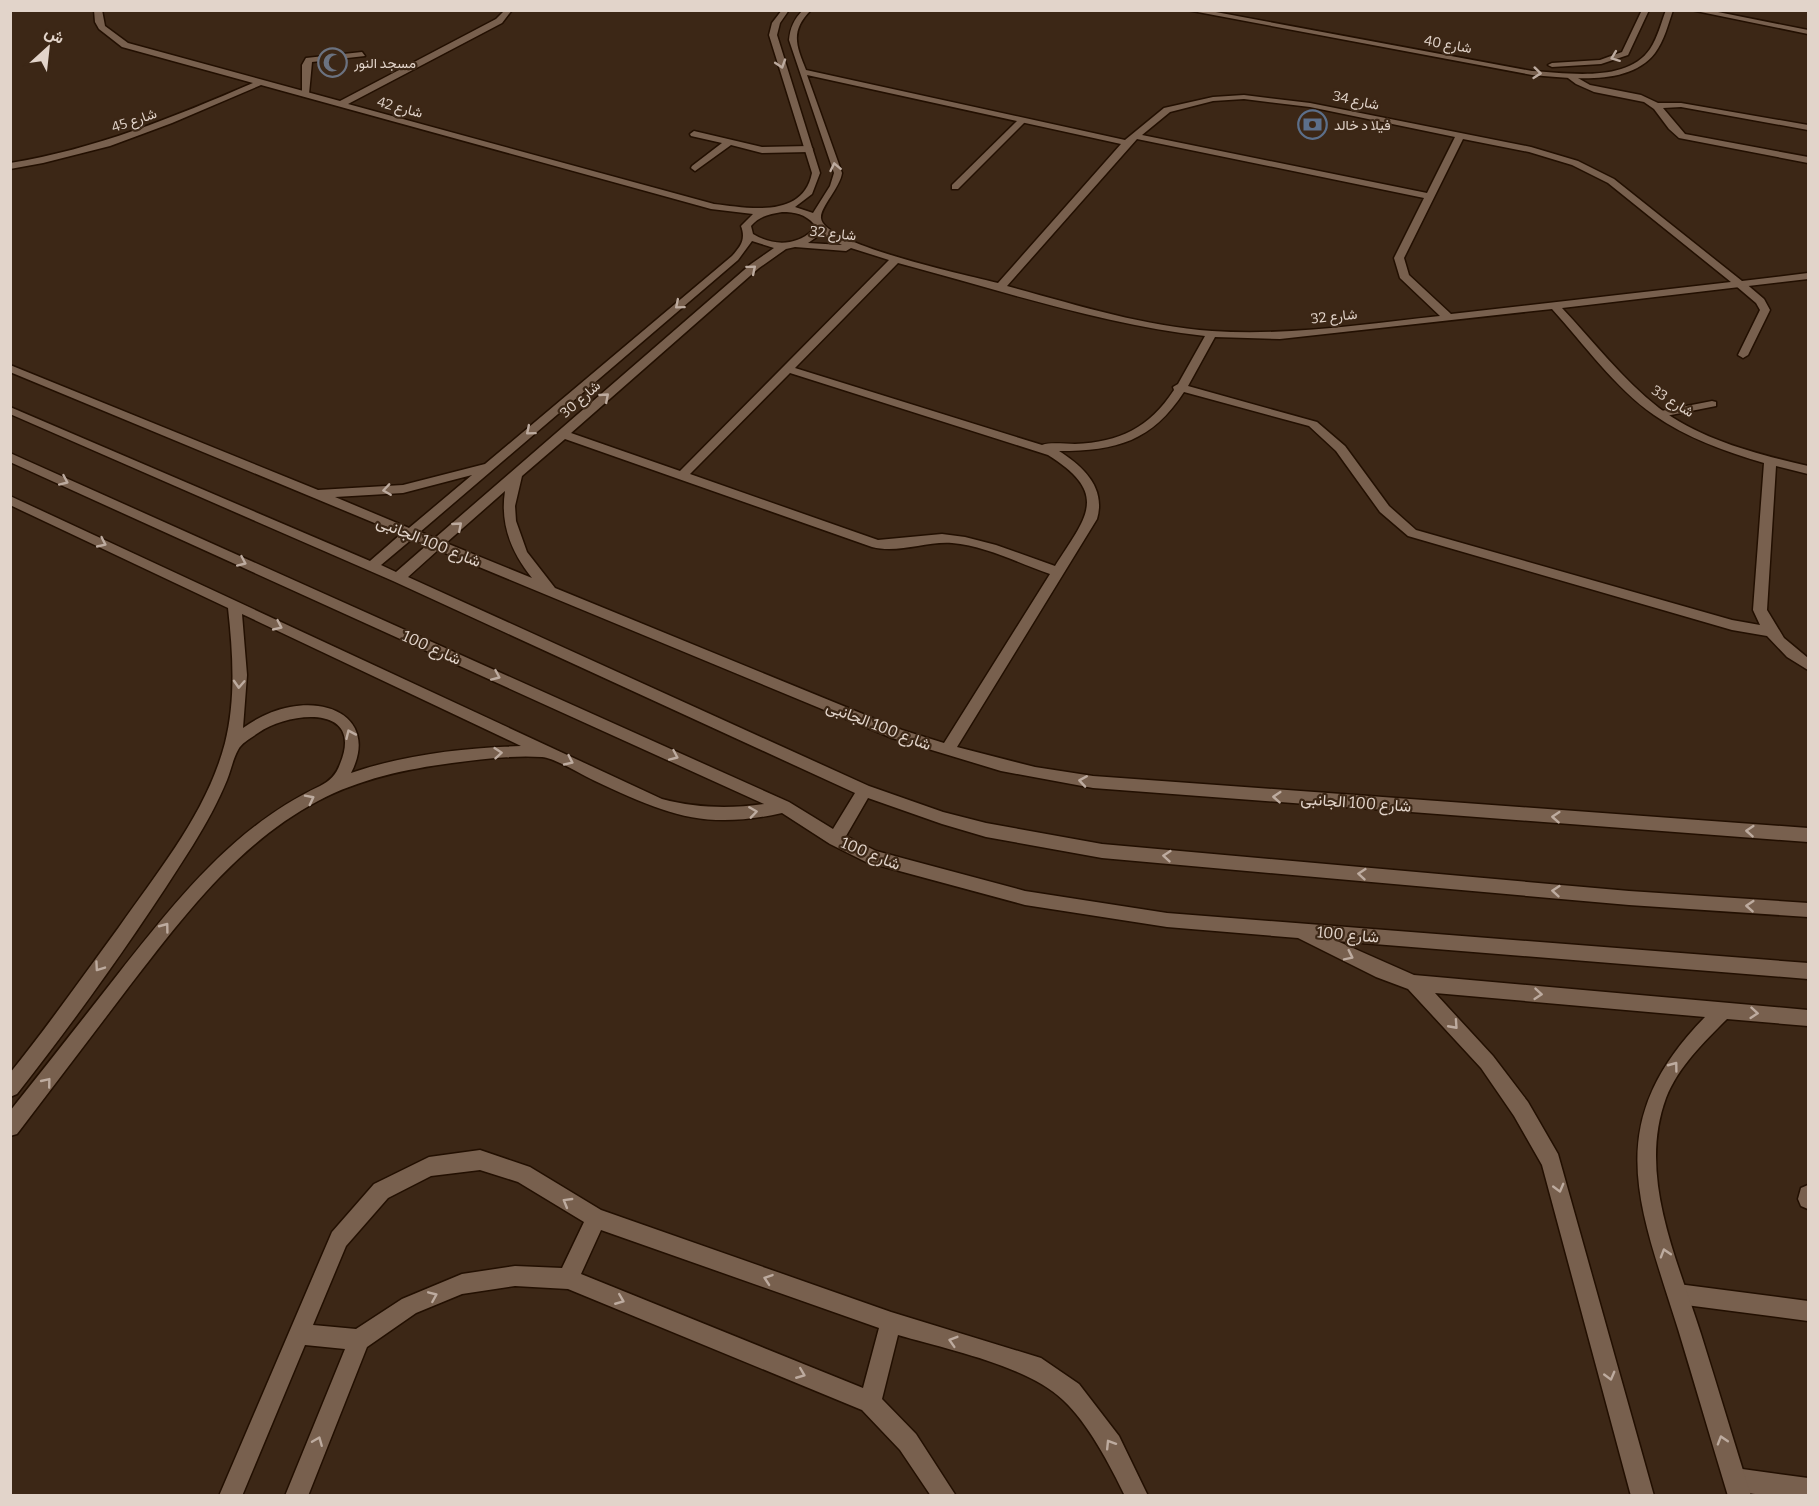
<svg xmlns="http://www.w3.org/2000/svg" width="1819" height="1506" viewBox="0 0 1819 1506" font-family="Bitter,Vazirmatn,serif">
	<style>
		.lines { fill: none; stroke-linecap: round; stroke-linejoin: round }
		.service-casing { stroke: #220f01; stroke-width: 3 }
		.minor-casing { stroke: #220f01; stroke-width: 3 }
		.tertiary-casing { stroke: #220f01; stroke-width: 3 }
		.service { fill: #78604e; fill-rule: evenodd }
		.minor { fill: #78604e; fill-rule: evenodd }
		.tertiary { fill: #78604e; fill-rule: evenodd }
		.oneway { stroke: #bdab9f }
		.labels { text-anchor: middle; stroke-width: 4.5; stroke-linejoin: round; paint-order: stroke }
		.far-street-label { font-size: 14px; fill: #e2d4ca; stroke: #3c2716 }
		.far-poi-label { font-size: 14px; fill: #e2d4ca; stroke: #3c2716; text-anchor: start }
		.street-label { font-size: 16px; fill: #e2d4ca; stroke: #3c2716 }
	</style>
	<rect width="100%" height="100%" fill="#3c2716"/>
	<g class="lines">
		<defs>
			<g id="service">
				<path d="M362 52 365 56 312 62 309 94 302 96V65L306 58Z"/>
				<path d="M1020 118 1027 120 958 189H952V185Z"/>
				<path d="M694 131 762 147 809 146 813 149 809 152 762 153 731 145 695 171 691 168 692 166 722 143 691 136 690 134Z"/>
				<path d="M1736 282H1744L1764 299 1770 310 1748 355 1743 358 1738 355 1760 310 1756 303 1736 286Z"/>
				<path d="M1712 401 1716 402V406L1661 417 1655 414 1661 411Z"/>
				<path d="M1808 1185V1209L1801 1206 1798 1199 1801 1188Z"/>
				<path d="M1678 1284 1808 1301V1321L1678 1304 1671 1301 1668 1294 1671 1287Z"/>
				<path d="M1735 1468 1808 1478V1496C1782 1496 1752 1497 1727 1487L1724 1479 1727 1471Z"/>
			</g>
			<g id="minor">
				<path d="M94 10H102L105 26 128 43 340 101 496 19 505 10H512L502 23 348 104 714 204C748 208 803 219 812 173L769 35 772 23 782 10H789L780 23 777 35 820 173 812 194 795 207 813 213 830 186 834 173 789 40C790 28 794 19 803 10H811C790 31 796 45 806 70L1125 140 1164 108 1213 97 1244 95 1310 103 1531 147 1578 161 1614 179 1742 281 1808 273V279L1562 308C1593 341 1622 379 1659 408 1701 440 1757 454 1808 466V474L1776 466 1767 610 1784 638 1808 658V670L1787 657 1767 636 1732 630 1408 536 1380 512 1336 451 1309 426 1184 392C1152 441 1117 451 1059 451 1084 467 1106 488 1097 519L957 747 1035 767 1093 776 1808 828V842L1093 788 1001 771 892 738 438 550 408 577 869 786 943 812 986 823 1102 844 1629 891 1808 903V917L1629 905 1102 858 986 837 942 824 868 798 846 836 876 851 1025 891 1167 913 1808 963V979L1337 941 1414 975 1808 1010V1026L1727 1019C1704 1042 1678 1067 1666 1098 1637 1176 1678 1261 1701 1334 1718 1388 1734 1442 1751 1496H1728C1711 1440 1695 1385 1678 1329 1639 1204 1600 1124 1705 1017L1435 993 1493 1056 1528 1102 1558 1154 1654 1496H1631L1542 1165 1514 1116 1481 1068 1408 989 1376 977 1298 938 1167 927 1025 905 866 862 830 844 782 813C702 831 664 813 593 780 580 774 555 758 542 757 513 755 481 759 452 763 406 769 359 779 318 801 237 844 183 917 128 988 91 1037 54 1085 17 1134L10 1136V1111C46 1066 82 1020 118 974 176 901 233 827 320 786 330 781 336 775 340 764 365 704 290 711 258 733 251 738 241 743 238 750 233 759 231 770 227 780 218 802 206 824 193 845 139 931 79 1015 17 1094L10 1097V1073C48 1026 83 976 119 927 159 870 207 812 225 743 236 699 233 653 228 608L10 505V496L662 799C696 808 729 809 764 804L10 462V453L789 802 833 829 855 793 393 581 10 414V407L370 561 401 534 10 372V365L318 490 403 485 485 464 732 256C741 246 746 239 741 226L753 214 711 209 261 85 172 123 110 146 43 163 10 169V163C96 149 174 117 253 83L122 47 99 29 95 22ZM807 75 1121 144 998 283C970 276 822 244 821 218 820 207 840 188 842 173ZM1244 99 1310 107 1455 137 1427 193 1142 135 1170 112 1213 101ZM1137 139 1424 198 1394 258 1400 278 1440 316C1365 324 1289 336 1212 331 1142 326 1074 304 1007 286ZM1463 139 1529 152 1572 165 1608 183 1731 282 1451 314 1409 275 1404 258ZM782 212C795 212 805 214 814 224L812 231C795 246 773 246 753 234L751 226C759 216 770 214 782 212ZM821 234 842 245 808 243ZM752 241 774 248 751 264 435 538 420 532 738 260ZM795 247 846 251 851 248 889 260 680 471 571 433 759 268 786 249ZM898 263C999 290 1101 324 1205 336L1178 384 1173 387 1174 390C1149 428 1120 442 1075 444 1064 444 1051 442 1042 445L795 368ZM1552 309C1584 344 1615 388 1654 415 1687 438 1726 452 1764 463L1753 610 1760 625 1732 620 1416 530 1389 506 1345 446 1317 422 1188 386 1215 337 1280 339ZM790 373 1048 455C1110 494 1087 516 1055 566L996 545 965 537 942 534 878 540 690 474ZM565 439 872 547C898 554 926 541 952 543 986 546 1018 563 1050 574L944 743 902 730 555 588 527 552 516 521 515 506 522 476ZM472 475 409 528 335 497 403 493ZM505 491C500 524 511 552 532 578L446 543ZM412 539 427 545 396 572 381 565ZM242 614 521 746C464 748 406 754 351 773 376 724 336 698 290 707 273 710 257 718 243 728L247 675Z"/>
				<path d="M1691 10H1708L1808 30V34Z"/>
				<path d="M1571 74 1590 85 1641 95 1658 103H1681L1808 125V130L1681 107 1663 108 1685 134 1808 157V163L1679 138 1669 129 1654 109 1644 102 1594 92 1576 84 1568 78 1567 76Z"/>
				<path d="M480 1150 530 1167 601 1210 891 1312 1041 1358 1079 1384 1119 1436 1148 1496H1125C1110 1465 1088 1423 1063 1400 1028 1366 946 1349 898 1335L882 1399 916 1434 956 1496H931L900 1450 862 1410 568 1289 515 1286 462 1294 416 1313 367 1347 308 1496H285L345 1349 305 1345 242 1496H219L332 1232 374 1184 429 1157ZM480 1170 518 1182 584 1222 562 1268 515 1266 462 1274 402 1299 356 1329 313 1325 346 1246 388 1198 431 1176ZM601 1230 879 1328 863 1388 581 1274Z"/>
			</g>
			<g id="tertiary">
				<path d="M1187 10H1205L1532 71C1567 73 1627 83 1650 49 1658 37 1661 23 1666 10H1673C1668 25 1664 41 1655 53 1629 87 1569 78 1532 75Z"/>
				<path d="M1642 10H1649L1628 55 1601 64 1552 67 1548 65 1552 63 1600 60 1622 52Z"/>
			</g>
		</defs>
		<use href="#service" class="service-casing"/>
		<use href="#minor" class="minor-casing"/>
		<use href="#tertiary" class="tertiary-casing"/>
		<use href="#service" class="service"/>
		<use href="#minor" class="minor"/>
		<use href="#tertiary" class="tertiary"/>
	</g>
	<defs><path id="oneway-chevron" d="M-2-3.5L2.5 0L-2 3.5" fill="none" stroke-width="1.6" stroke-linecap="round" stroke-linejoin="round" transform="scale(1.5)"/></defs>
	<g class="oneway">
		<use href="#oneway-chevron" transform="translate(1615 57) rotate(159)"/>
		<use href="#oneway-chevron" transform="translate(781 64) rotate(72)"/>
		<use href="#oneway-chevron" transform="translate(1537 73) rotate(6)"/>
		<use href="#oneway-chevron" transform="translate(835 167) rotate(-102)"/>
		<use href="#oneway-chevron" transform="translate(752 269) rotate(-40)"/>
		<use href="#oneway-chevron" transform="translate(679 305) rotate(140)"/>
		<use href="#oneway-chevron" transform="translate(605 397) rotate(-41)"/>
		<use href="#oneway-chevron" transform="translate(530 431) rotate(140)"/>
		<use href="#oneway-chevron" transform="translate(64 481) rotate(24)"/>
		<use href="#oneway-chevron" transform="translate(387 490) rotate(172)"/>
		<use href="#oneway-chevron" transform="translate(458 526) rotate(-41)"/>
		<use href="#oneway-chevron" transform="translate(102 543) rotate(25)"/>
		<use href="#oneway-chevron" transform="translate(242 562) rotate(24)"/>
		<use href="#oneway-chevron" transform="translate(278 626) rotate(25)"/>
		<use href="#oneway-chevron" transform="translate(496 676) rotate(24)"/>
		<use href="#oneway-chevron" transform="translate(239 684) rotate(93)"/>
		<use href="#oneway-chevron" transform="translate(350 734) rotate(-114)"/>
		<use href="#oneway-chevron" transform="translate(498 753) rotate(-5)"/>
		<use href="#oneway-chevron" transform="translate(674 756) rotate(24)"/>
		<use href="#oneway-chevron" transform="translate(569 761) rotate(25)"/>
		<use href="#oneway-chevron" transform="translate(1083 781) rotate(-171)"/>
		<use href="#oneway-chevron" transform="translate(1277 797) rotate(-176)"/>
		<use href="#oneway-chevron" transform="translate(310 799) rotate(-27)"/>
		<use href="#oneway-chevron" transform="translate(753 812) rotate(-8)"/>
		<use href="#oneway-chevron" transform="translate(1556 817) rotate(-176)"/>
		<use href="#oneway-chevron" transform="translate(1750 831) rotate(-176)"/>
		<use href="#oneway-chevron" transform="translate(1167 856) rotate(-175)"/>
		<use href="#oneway-chevron" transform="translate(1362 874) rotate(-175)"/>
		<use href="#oneway-chevron" transform="translate(1556 891) rotate(-175)"/>
		<use href="#oneway-chevron" transform="translate(1750 906) rotate(-176)"/>
		<use href="#oneway-chevron" transform="translate(165 927) rotate(-53)"/>
		<use href="#oneway-chevron" transform="translate(1349 956) rotate(26)"/>
		<use href="#oneway-chevron" transform="translate(99 967) rotate(125)"/>
		<use href="#oneway-chevron" transform="translate(1538 994) rotate(5)"/>
		<use href="#oneway-chevron" transform="translate(1754 1013) rotate(5)"/>
		<use href="#oneway-chevron" transform="translate(1454 1025) rotate(48)"/>
		<use href="#oneway-chevron" transform="translate(1674 1066) rotate(-53)"/>
		<use href="#oneway-chevron" transform="translate(47 1082) rotate(-51)"/>
		<use href="#oneway-chevron" transform="translate(1559 1188) rotate(75)"/>
		<use href="#oneway-chevron" transform="translate(567 1202) rotate(-150)"/>
		<use href="#oneway-chevron" transform="translate(1665 1253) rotate(-107)"/>
		<use href="#oneway-chevron" transform="translate(768 1279) rotate(-161)"/>
		<use href="#oneway-chevron" transform="translate(433 1296) rotate(-23)"/>
		<use href="#oneway-chevron" transform="translate(620 1300) rotate(22)"/>
		<use href="#oneway-chevron" transform="translate(953 1341) rotate(-163)"/>
		<use href="#oneway-chevron" transform="translate(801 1374) rotate(22)"/>
		<use href="#oneway-chevron" transform="translate(1610 1376) rotate(75)"/>
		<use href="#oneway-chevron" transform="translate(1722 1440) rotate(-107)"/>
		<use href="#oneway-chevron" transform="translate(318 1441) rotate(-68)"/>
		<use href="#oneway-chevron" transform="translate(1110 1444) rotate(-122)"/>
	</g>
	<defs>
		<symbol id="mosque-ring" viewBox="-11 -11 22 22"><circle r="9.5" fill="#3c2716" stroke="#6b7280" stroke-width="1.5"/><path d="M3.5-4.9A6 6 0 1 0 3.5 4.9A5 5 0 1 1 3.5-4.9Z" fill="#6b7280"/></symbol>
		<symbol id="bank-ring" viewBox="-11 -11 22 22"><circle r="9.5" fill="#3c2716" stroke="#5c6f8a" stroke-width="1.5"/><path d="M-6-4H6V4H-6ZM0-2.3a2.3 2.3 0 1 0 0 4.6a2.3 2.3 0 1 0 0-4.6Z" fill="#5c6f8a"/></symbol>
	</defs>
	<g fill-rule="evenodd">
		<use href="#mosque-ring" x="316" y="46" width="33" height="33"/>
		<use href="#bank-ring" x="1296" y="108" width="33" height="33"/>
	</g>
	<g class="labels">
		<g class="far-street-label">
			<text transform="translate(1448 44) rotate(10)" y="5">شارع 40</text>
			<text transform="translate(1356 100) rotate(12)" y="5">شارع 34</text>
			<text transform="translate(400 107) rotate(15)" y="5">شارع 42</text>
			<text transform="translate(134 120) rotate(-19)" y="5">شارع 45</text>
			<text transform="translate(833 233) rotate(6)" y="5">شارع 32</text>
			<text transform="translate(1334 316) rotate(-6)" y="5">شارع 32</text>
			<text transform="translate(580 399) rotate(-41)" y="5">شارع 30</text>
			<text transform="translate(1673 401) rotate(32)" y="5">شارع 33</text>
		</g>
		<g class="far-poi-label">
			<text x="354" y="68">مسجد النور</text>
			<text x="1334" y="130">فيلا د خالد</text>
		</g>
		<g class="street-label">
			<text transform="translate(429 541) rotate(22)" y="6">شارع 100 الجانبى</text>
			<text transform="translate(432 647) rotate(24)" y="6">شارع 100</text>
			<text transform="translate(879 725) rotate(21)" y="6">شارع 100 الجانبى</text>
			<text transform="translate(1356 802) rotate(4)" y="6">شارع 100 الجانبى</text>
			<text transform="translate(871 853) rotate(22)" y="6">شارع 100</text>
			<text transform="translate(1348 934) rotate(5)" y="6">شارع 100</text>
		</g>
	</g>
	<rect width="1819" height="1506" fill="none" stroke="#e2d4ca" stroke-width="24"/>
	<g transform="translate(48 48) rotate(27)" stroke="#3c2716" stroke-width="4.5" paint-order="stroke">
	<path d="M0-4.5L10 22L0 15L-10 22Z" fill="#e2d4ca"/>
	<text y="-9" font-size="16" font-weight="bold" text-anchor="middle" fill="#e2d4ca">ش</text>
	</g>
</svg>
